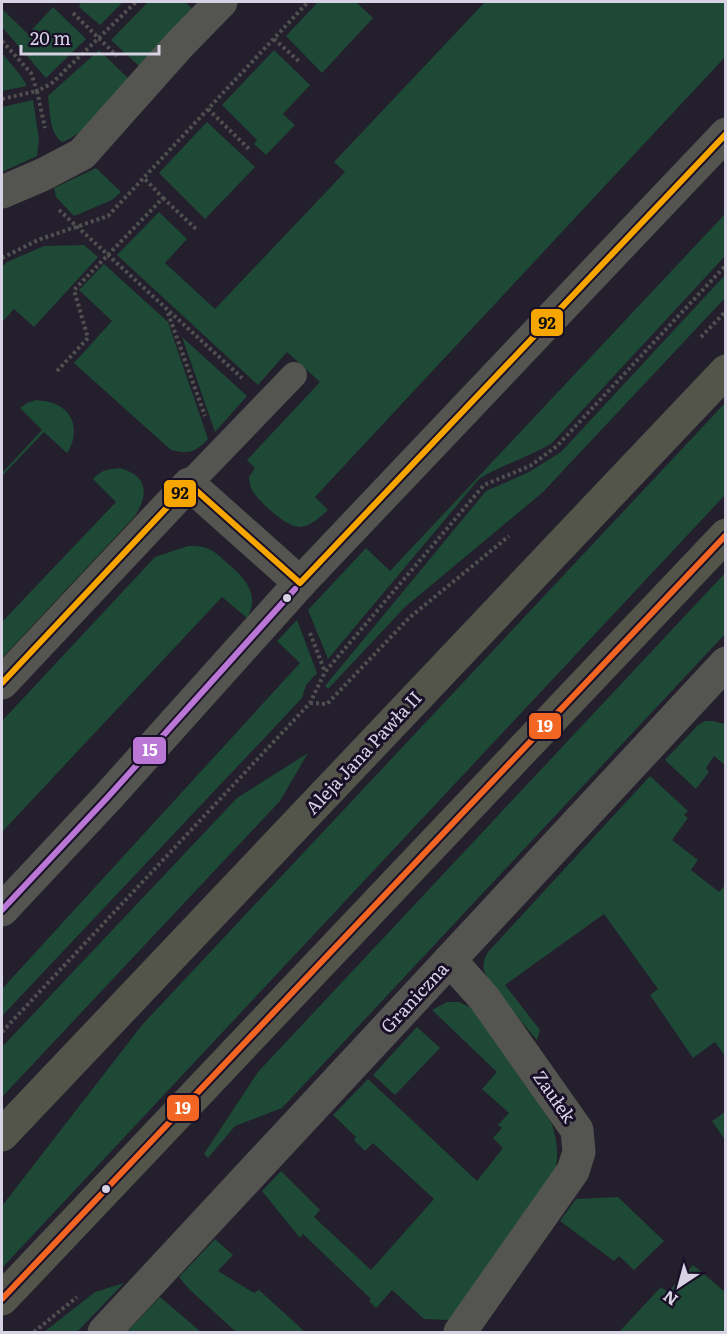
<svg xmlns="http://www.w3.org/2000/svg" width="727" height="1334" viewBox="0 0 727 1334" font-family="Literata,serif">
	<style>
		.green { fill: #1d4936 }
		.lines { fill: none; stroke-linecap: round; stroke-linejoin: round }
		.path { stroke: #515050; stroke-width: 4; stroke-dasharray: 3 3; stroke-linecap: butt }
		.lane { stroke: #545450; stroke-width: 26 }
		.street { stroke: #545450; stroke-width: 33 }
		.primary { stroke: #53554a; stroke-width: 33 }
		.bus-1-casing { stroke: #191028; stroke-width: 10 }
		.bus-2-casing { stroke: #191028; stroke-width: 10 }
		.bus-3-casing { stroke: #191028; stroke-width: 10 }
		.bus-1 { stroke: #f26522; stroke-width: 6 }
		.bus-2 { stroke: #f7a600; stroke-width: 6 }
		.bus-3 { stroke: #ba77d6; stroke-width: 6 }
		.bus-dot { fill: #d7d2e4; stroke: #191028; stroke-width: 2 }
		.labels { text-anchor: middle; stroke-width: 6; stroke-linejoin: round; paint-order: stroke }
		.street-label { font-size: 18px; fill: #d7d2e4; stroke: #191028 }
		.line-badge { stroke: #191028; stroke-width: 2 }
		.badge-label { font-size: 16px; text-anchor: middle; font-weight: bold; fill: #fff }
		.pale-badge-label { font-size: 16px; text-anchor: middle; font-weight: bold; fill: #111 }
	</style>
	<rect width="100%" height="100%" fill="#231f2c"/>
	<g class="green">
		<path d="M81 2H123L100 25 79 7Z"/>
		<path d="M148 2H185L193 9 140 67 111 40Z"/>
		<path d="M318 2H356L373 18 322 73 286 36Z"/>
		<path d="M485 2H723L725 4V57L315 497 328 510C320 517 311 526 300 527 287 528 258 501 252 490 250 486 250 482 249 477L255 468 247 460 320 382 287 352 258 385 117 255 159 212 187 239 165 263 215 309 345 172 334 162Z"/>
		<path d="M53 7 86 39 46 78 2 27V9L28 34Z"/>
		<path d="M99 50 130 80C116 95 81 138 62 142 49 133 50 111 48 96Z"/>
		<path d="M274 50 310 85 283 114 295 125 266 155 254 144 257 140 222 105Z"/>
		<path d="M2 53 21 76 27 86 2 91Z"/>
		<path d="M33 100 39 140 37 156 2 172V107Z"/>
		<path d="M207 122 255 167 205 219 159 173Z"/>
		<path d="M96 168 121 192 112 200 74 216 56 197 54 188Z"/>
		<path d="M725 214V256L551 444C528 457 502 465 479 479L328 659 308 610 366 548 390 571Z"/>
		<path d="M84 245 98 257 34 327 14 309 2 322V267L7 262 44 246Z"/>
		<path d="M104 264 168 322 208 439C195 453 189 454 171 450L74 363 112 321 79 290Z"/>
		<path d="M725 275V298L543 492 405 607 328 689 325 686 486 491 529 472 561 452Z"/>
		<path d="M182 337 247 396 215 432Z"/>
		<path d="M36 400C42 401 49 401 55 404 76 412 79 436 67 453L44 432 2 476V473L42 430 20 408 27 403Z"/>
		<path d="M725 403V495L2 1268V1206L142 1025Z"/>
		<path d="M120 468C148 476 149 494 135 516L2 658V622L116 502 93 479C101 470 108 469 120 468Z"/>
		<path d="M188 546C196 546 204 546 211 550 217 553 221 558 226 562 244 577 261 594 247 618L222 597 2 832V721L155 557Z"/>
		<path d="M725 573V634L282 1108 235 1126 208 1158 204 1154 258 1072Z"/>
		<path d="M297 620 317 673 306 685 302 698 2 1016V989L300 663 277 641Z"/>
		<path d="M705 721H713L725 724V765L714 756 706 768 709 772 696 789 665 760 698 725Z"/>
		<path d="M308 753 280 801 2 1097V1047L237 798Z"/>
		<path d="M650 776 688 811 684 815 688 818 672 840 698 860 691 870 719 892 725 885V1056L715 1042 693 1058 650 995 658 989 604 914 505 985 540 1030 537 1040C526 1027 487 983 484 970 482 964 485 957 488 952Z"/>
		<path d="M447 1002H459L478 1011 552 1124C557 1141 559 1155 555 1173L449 1320 424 1319 392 1290 376 1308 369 1301 371 1299 303 1234 300 1238 262 1191 281 1171 320 1210 314 1217 371 1270 434 1199 373 1143 365 1151 354 1140 356 1137 333 1115 368 1079 477 1181 503 1148 493 1138 502 1128 498 1125 509 1113 482 1089 497 1072 432 1010Z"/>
		<path d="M417 1027 440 1048 395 1095 373 1075Z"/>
		<path d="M725 1112V1140L712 1121Z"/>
		<path d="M618 1197 664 1241 634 1270 619 1256 614 1261 560 1221 576 1199Z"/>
		<path d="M215 1239 233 1255 218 1271 254 1293 259 1290 305 1332H236L189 1289 179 1277Z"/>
		<path d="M693 1265 725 1292V1332H619L661 1287 668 1292Z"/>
		<path d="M124 1283 77 1332H44L95 1292Z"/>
		<path d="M160 1297 201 1332H127Z"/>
	</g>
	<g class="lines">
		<g class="path">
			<path d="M73 13 117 56"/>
			<path d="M274 39 301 63"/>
			<path d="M2 41 31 73 37 91 51 84 136 2"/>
			<path d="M2 99 37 91 45 128"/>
			<path d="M208 109 249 149"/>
			<path d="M163 198 196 229"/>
			<path d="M59 210 242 378"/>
			<path d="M2 258 38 240 108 216 308 2"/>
			<path d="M168 313 205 416"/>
			<path d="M701 337 726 311"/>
			<path d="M57 371 88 338 74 290 163 198 144 178"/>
			<path d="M310 633 325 672"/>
			<path d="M310 703 327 704 409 618 509 536"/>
			<path d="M2 1032 310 703 325 672 484 485 530 466 557 446 726 265"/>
			<path d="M34 1332 77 1297"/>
		</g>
		<path class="lane" d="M189 484 294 375"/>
		<g class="street">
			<path d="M2 192 42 175 82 154 179 45 221 2"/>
			<path d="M2 683 189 484 300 583 726 134"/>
			<path d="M2 910 107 798 300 583"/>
			<path d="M450 960 484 998 577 1130 579 1152 573 1171 460 1332"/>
			<path d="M104 1332 726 663"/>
		</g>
		<g class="primary">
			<path d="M2 1135 726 371"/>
			<path d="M2 1299 726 535"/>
		</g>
		<defs>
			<path id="bus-1" d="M2 1299 726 535"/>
			<path id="bus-2" d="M2 683 189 484 300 583 726 134"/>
			<path id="bus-3" d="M2 910 107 798 295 589"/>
		</defs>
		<use href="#bus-1" class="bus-1-casing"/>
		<use href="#bus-2" class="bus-2-casing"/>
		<use href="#bus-3" class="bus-3-casing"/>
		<use href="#bus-1" class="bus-1"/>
		<use href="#bus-2" class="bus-2"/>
		<use href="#bus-3" class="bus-3"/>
	</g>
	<g class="bus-dot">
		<circle cx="287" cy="598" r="5"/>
		<circle cx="106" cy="1189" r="5"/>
	</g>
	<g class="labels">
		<g class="street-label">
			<text transform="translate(364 753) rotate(-47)" y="6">Aleja Jana Pawła II</text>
			<text transform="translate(415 998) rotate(-47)" y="6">Graniczna</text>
			<text transform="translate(554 1097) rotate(55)" y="6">Zaułek</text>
		</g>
	</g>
	<g class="line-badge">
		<rect x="530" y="308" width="34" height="29" rx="6" fill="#f7a600"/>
		<rect x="163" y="479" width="34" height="29" rx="6" fill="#f7a600"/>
		<rect x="528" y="712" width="34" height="28" rx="6" fill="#f26522"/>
		<rect x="132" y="736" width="35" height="29" rx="6" fill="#ba77d6"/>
		<rect x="166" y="1094" width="34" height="28" rx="6" fill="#f26522"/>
	</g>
	<g class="badge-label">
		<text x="545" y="732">19</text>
		<text x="150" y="756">15</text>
		<text x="183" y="1114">19</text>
	</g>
	<g class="pale-badge-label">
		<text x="547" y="329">92</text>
		<text x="180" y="499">92</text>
	</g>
	<rect width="727" height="1334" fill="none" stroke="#d7d2e4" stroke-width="6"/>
	<g transform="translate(679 1286) rotate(216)" stroke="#191028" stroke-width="4.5" paint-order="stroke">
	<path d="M0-4.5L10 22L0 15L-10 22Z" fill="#d7d2e4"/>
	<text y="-9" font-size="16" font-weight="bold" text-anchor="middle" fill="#d7d2e4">N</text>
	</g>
	<path d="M21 45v9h138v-9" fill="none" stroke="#d7d2e4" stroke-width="3"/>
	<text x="30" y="45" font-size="18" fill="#d7d2e4" stroke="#191028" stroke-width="4.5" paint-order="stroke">20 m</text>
</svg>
